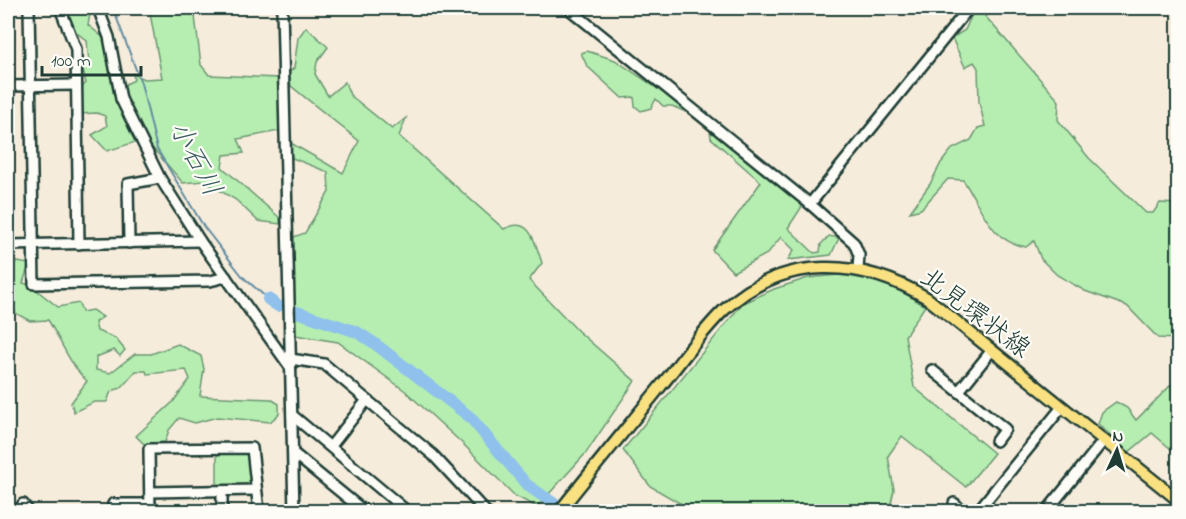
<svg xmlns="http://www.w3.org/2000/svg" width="1186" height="519" viewBox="0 0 1186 519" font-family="'Indie Flower','Klee One',sans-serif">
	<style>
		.green { fill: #b6eeb1; stroke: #6a9672; stroke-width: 1.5 }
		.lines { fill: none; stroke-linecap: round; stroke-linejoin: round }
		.stream { stroke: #628ca2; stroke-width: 2 }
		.river { stroke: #8fc1ec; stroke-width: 12 }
		.minor-casing { stroke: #1f3d34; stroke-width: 14 }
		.major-casing { stroke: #1f3d34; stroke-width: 15 }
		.minor { stroke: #fdfcf7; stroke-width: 9 }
		.major { stroke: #f9e181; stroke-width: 10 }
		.labels { text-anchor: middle; stroke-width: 4.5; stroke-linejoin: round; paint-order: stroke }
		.street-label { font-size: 26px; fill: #1f3d34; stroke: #fdfcf7 }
		.water-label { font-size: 27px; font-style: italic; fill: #3b5e62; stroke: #fdfcf7 }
	</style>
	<rect width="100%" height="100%" fill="#f6ecdb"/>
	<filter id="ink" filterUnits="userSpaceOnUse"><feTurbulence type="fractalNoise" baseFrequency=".0167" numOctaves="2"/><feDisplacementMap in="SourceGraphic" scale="12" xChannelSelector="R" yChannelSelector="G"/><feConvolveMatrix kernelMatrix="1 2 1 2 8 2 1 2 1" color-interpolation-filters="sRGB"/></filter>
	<g filter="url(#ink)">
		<g class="green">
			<path d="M71 8H91L88 25 105 39 116 89 134 80 133 74 144 79 162 78 149 8H194L201 65 209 75 279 78V131L238 139 244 153 224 155 222 167 280 218V224L258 221 236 200 204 181 183 183 145 139 107 151 92 135 107 126 105 116 97 113 79 114V90L86 83 82 66 89 62 87 41 72 29 68 13Z"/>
			<path d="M975 8H987L985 16 1059 101 1058 120 1089 158 1146 213H1153L1160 203 1178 204V339L1158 338 1127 306 1085 291 1057 275 1041 259 1034 241 1026 247C990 242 982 207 963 180L948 179 921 209 910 212 930 184 941 163 952 149 971 140 978 128 985 126 979 102 978 68 974 62 965 67 952 38 965 30Z"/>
			<path d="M306 27 328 47 317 62 315 74 328 96 345 82 350 95 392 129 406 118 399 136 504 229C531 215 535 243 542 263L529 280 578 331 635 381 586 453 537 507 515 496 463 444 404 390 338 342 295 335 291 238 305 233 329 192 328 172 292 158 289 142 343 173 359 141 291 86 289 72 294 68 298 38Z"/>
			<path d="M587 51 615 60 689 110 688 113 672 106H663L656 99 651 108 641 111 635 106 634 97 622 98 587 66 581 53Z"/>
			<path d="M710 131H714L803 205 788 228 814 253 820 252 821 244 829 236 839 238 831 255 788 260 794 250 781 237 767 254 733 272 712 250 761 182 711 138Z"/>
			<path d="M8 251 12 261 29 264 23 283 30 285 58 307 79 303 82 312 92 310 103 317 95 322 97 331 115 338 125 350 120 356 114 350 96 357V370L110 373 135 354H151L178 344 201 356 204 369 200 396 271 399 279 404V414L270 422 217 417 195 423 179 418 169 430 165 442 144 444 136 436 173 402 190 379 186 370 147 374 146 371H136L121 388 111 391 107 402H94L74 412 71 403 87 381C71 367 60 339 48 320L30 321 8 309Z"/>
			<path d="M847 274 890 284 925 306 905 336 914 387 994 453 966 487 902 436 888 456 894 490 889 511 695 512 650 486 623 450 742 304 774 289 808 278Z"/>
			<path d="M1171 385 1178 388V455L1152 433 1129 452 1098 424 1102 412 1116 402 1127 408 1136 420Z"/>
			<path d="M244 450 247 453 251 484 248 487 217 488V451Z"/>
		</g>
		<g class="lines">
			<path class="stream" d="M113 8 141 83 157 149 204 227 243 277 268 299"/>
			<g class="river">
				<path d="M268 299 278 306"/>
				<path d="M297 312 357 332 374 343 470 417 527 485 566 512"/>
			</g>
			<defs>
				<g id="minor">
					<path d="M29 8 34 284 210 281 226 277"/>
					<path d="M60 8 76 49 79 244"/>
					<path d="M98 8 109 37 121 99 160 178 200 241 290 367"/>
					<path d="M282 8 294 512"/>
					<path d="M568 8 810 204 854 243 859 255 858 269"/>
					<path d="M8 86 76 85"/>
					<path d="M810 204 969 8"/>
					<path d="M129 243 128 184 160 178"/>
					<path d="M8 245 200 241"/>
					<path d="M290 359 324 364 433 455 486 512"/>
					<path d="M932 370 1005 429 996 441"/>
					<path d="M959 391 992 350"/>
					<path d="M292 415 408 512"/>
					<path d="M331 446 367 400"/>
					<path d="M293 453 365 512"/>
					<path d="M150 492 256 490"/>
					<path d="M954 503 964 512"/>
					<path d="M18 512 23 504 29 512"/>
					<path d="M114 512 113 504H150"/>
					<path d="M150 512 149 449 252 448 259 512"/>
					<path d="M222 512V491"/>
					<path d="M977 512 1062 407"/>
					<path d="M1046 512 1104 440"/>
				</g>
				<path id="major" d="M559 512C592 470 626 429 660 387 681 362 700 333 724 310 784 254 861 258 927 298L1178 500"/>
			</defs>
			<use href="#minor" class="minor-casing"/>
			<use href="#major" class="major-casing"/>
			<use href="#minor" class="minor"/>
			<use href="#major" class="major"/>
		</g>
	</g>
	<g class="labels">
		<g class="street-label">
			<text transform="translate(976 312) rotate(37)" y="9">北見環状線</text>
		</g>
		<g class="water-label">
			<text transform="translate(196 158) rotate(62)" y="9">小石川</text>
		</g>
	</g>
	<rect width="1186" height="519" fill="none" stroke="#fdfcf7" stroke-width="30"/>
	<rect x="15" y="15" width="1156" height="489" fill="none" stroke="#1f3d34" stroke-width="2" filter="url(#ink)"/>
	<g transform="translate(1117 450) rotate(4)" stroke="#fdfcf7" stroke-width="4.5" paint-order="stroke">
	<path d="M0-4.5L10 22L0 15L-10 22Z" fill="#1f3d34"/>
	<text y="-9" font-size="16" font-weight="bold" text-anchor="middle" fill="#1f3d34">N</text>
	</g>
	<path d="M42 66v9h99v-9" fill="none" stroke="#1f3d34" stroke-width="3"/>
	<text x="51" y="66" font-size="18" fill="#1f3d34" stroke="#fdfcf7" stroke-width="4.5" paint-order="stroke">100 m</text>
</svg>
